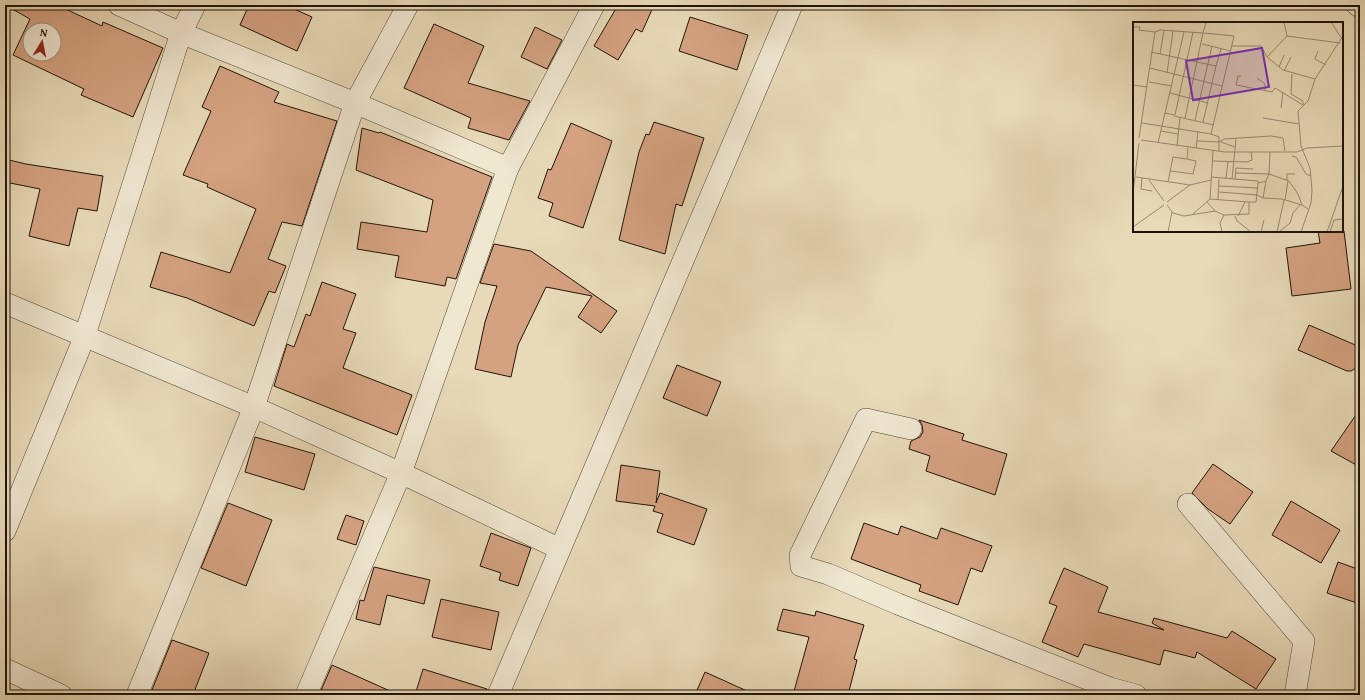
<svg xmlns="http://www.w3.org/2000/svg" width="1365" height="700" viewBox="0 0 1365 700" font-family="'Gentium Book Plus',serif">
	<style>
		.building { fill: #d5a281; stroke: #20140a; fill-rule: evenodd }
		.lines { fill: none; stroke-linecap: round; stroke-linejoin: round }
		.minor-casing { stroke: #524636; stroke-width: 22 }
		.minor { stroke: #f0e7d1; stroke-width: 21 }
		.inset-road { fill: none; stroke: #988b72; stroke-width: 1 }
		.view { fill: #7b2cbf; fill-opacity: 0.15; stroke: #7b2cbf; stroke-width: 2 }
		.inset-edge { fill: none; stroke: #20140a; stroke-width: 2 }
	</style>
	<rect width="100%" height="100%" fill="#e8dab8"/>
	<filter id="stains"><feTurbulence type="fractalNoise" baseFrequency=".005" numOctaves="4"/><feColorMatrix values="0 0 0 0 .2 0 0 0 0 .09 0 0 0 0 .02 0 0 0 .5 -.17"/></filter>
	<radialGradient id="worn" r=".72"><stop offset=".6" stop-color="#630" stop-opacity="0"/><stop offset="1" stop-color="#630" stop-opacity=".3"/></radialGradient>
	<g class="building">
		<path d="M5 5H57L102 26 103 22 163 48 133 117 81 95 84 89 13 55 30 19ZM30 30H54V54H30Z"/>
		<path d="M249 5H285L312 17 297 51 240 25Z"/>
		<path d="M618 5H654L642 32 636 29 618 60 594 46Z"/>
		<path d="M690 17 748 35 737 70 679 51Z"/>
		<path d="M434 24 484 46 468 83 530 101 509 140 468 128 471 118 404 88Z"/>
		<path d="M535 27 562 40 547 69 521 57Z"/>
		<path d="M220 66 279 92 274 102 337 121 302 226 282 222 268 259 286 266 275 293 269 291 254 326 187 298 150 287 161 252 230 273 256 209 207 187 208 184 183 175 211 111 202 107Z"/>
		<path d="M654 122 704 138 682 206 676 204 665 254 619 240 639 152 646 134 649 135Z"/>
		<path d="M571 123 612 141 583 228 549 216 553 203 538 198 548 169 551 170Z"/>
		<path d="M362 128 379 133 380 132 492 177 456 279 447 277 445 286 395 277 399 256 357 249 361 222 427 232 433 200 356 170Z"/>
		<path d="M5 159 26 164 103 176 97 211 78 208 69 246 29 236 40 189 5 182Z"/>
		<path d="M1318 231H1344L1351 289 1292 296 1286 248 1320 243Z"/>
		<path d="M494 244 531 251 617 311 601 333 578 317 592 296 546 287 518 345 511 377 475 369 485 322 497 286 480 283Z"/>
		<path d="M322 282 356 294 343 329 356 333 343 368 412 395 397 435 274 386 287 344 294 347 306 314 310 316Z"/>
		<path d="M1309 325 1360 347V366L1351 371H1347L1298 350Z"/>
		<path d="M677 365 721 382 707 416 663 398Z"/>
		<path d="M1360 409V467L1331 451Z"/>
		<path d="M919 420 964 434 962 440 1007 454 995 495 926 471 930 456 909 449 911 441 920 437 923 432 922 425Z"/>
		<path d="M255 437 315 454 304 490 245 472Z"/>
		<path d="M1213 464 1253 492 1230 524 1208 509 1192 493Z"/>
		<path d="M621 465 660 471 656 503 660 493 707 509 694 545 657 532 663 514 653 511 655 506 616 501Z"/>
		<path d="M1291 501 1340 530 1321 563 1272 535Z"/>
		<path d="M228 503 272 520 246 586 201 568Z"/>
		<path d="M346 515 364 521 356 545 337 539Z"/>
		<path d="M864 523 898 535 901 526 937 539 941 528 992 546 982 572 971 568 958 605 919 591 921 585 851 559Z"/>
		<path d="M491 533 531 548 518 586 499 580 501 573 480 566Z"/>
		<path d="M1338 562 1360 570V604L1327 593Z"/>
		<path d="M374 567 430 580 424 604 387 595 380 625 356 619 360 600 364 601Z"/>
		<path d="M1064 568 1108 587 1098 612 1164 630 1152 623 1154 618 1227 638 1232 631 1276 659 1256 689 1197 652 1195 658 1164 650 1160 665 1084 644 1078 657 1042 642 1057 606 1049 603Z"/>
		<path d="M441 599 499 612 491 650 432 637Z"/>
		<path d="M783 609 815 616 816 611 864 625 854 659 857 660 848 695H793L809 637 777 630Z"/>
		<path d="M172 640 209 653 193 695H150Z"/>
		<path d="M332 665 399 695H319Z"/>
		<path d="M423 669 487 689 486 695H415Z"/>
		<path d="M705 672 756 695H695Z"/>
	</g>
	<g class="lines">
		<defs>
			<g id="minor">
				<path d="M119 5 181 33 355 103 508 168 401 473 306 695"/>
				<path d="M1357 5 1360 7"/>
				<path d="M508 168 594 5"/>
				<path d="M5 303 254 407 401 473 560 549"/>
				<path d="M911 429 866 419 800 555 801 566 828 574 898 604 1110 688 1136 695"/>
				<path d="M1188 504 1304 641 1295 695"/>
				<path d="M5 531 84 338 181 33 195 5"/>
				<path d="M5 669 61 695"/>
				<path d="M137 695 254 407 355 103 408 5"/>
				<path d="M498 695 792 5"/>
			</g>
		</defs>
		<use href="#minor" class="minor-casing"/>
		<use href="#minor" class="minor"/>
	</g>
	<g transform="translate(1133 22)">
		<rect width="210" height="210" fill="#e8dab8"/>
		<path class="inset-road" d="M151 0 154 14 134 35 150 48 182 57M198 0 209 17M0 1 1 5H7L6 8 22 10M71 11 101 14 78 112 86 115V129M154 14 207 21M69 22 98 29M99 24H128L134 35M185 29 182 37 193 43M18 30 83 44 70 100M27 32 31 8M83 44 88 27M146 45 151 33M17 46 89 64M151 49 158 35M34 51 40 9M159 52 158 72 170 79V83M108 54H105L103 63 139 70 142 66 170 83M124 56 132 62V68M16 60 39 64M0 63 14 65M37 71 75 81M148 86 150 70M32 91 42 93 60 10M41 94 81 103M52 96 70 11M130 96 166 102M62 98 79 24M9 101 78 112M28 109 45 112M6 116 22 10 27 8 70 11 73 0M8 118 92 130H164L174 126 210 124M64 119 86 120 91 117 138 114 150 116 152 129M88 120 102 125M25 121 51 10M44 124 47 95M63 126 65 109M159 134 163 135 173 152 178 154M80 139 114 140 119 138 118 130M38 149 60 152 63 139 54 137M103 151 136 152 156 159 165 172 169 183 175 187M3 155 57 163M78 155 125 159V161L133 159 136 152 137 130M9 156 8 167 19 169M93 156 95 139M99 157 103 117M102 157 103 146 120 147M16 158 31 179M154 158V152H162M133 159 130 176 149 177 169 183M35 160 40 135 54 137 55 126M86 164 125 166M86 170 124 173 130 176M0 171 6 121M77 177 116 180M85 177 86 157M152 178 155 159M34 180 57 163 78 158M74 180 82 189M34 183 40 191 51 194 82 189 91 193M60 192 77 177 80 129M102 194 104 199 118 210M105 194 112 180M0 205 31 183M35 210 39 190M89 210 87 201 91 193 116 192V180H123L125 161M128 210 131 198M144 210 151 178M146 210 157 201 160 191 168 182M168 210 178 181 179 168 177 146 168 124 165 89 175 79 182 57 210 14M194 210 210 164M197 210 201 198 210 197"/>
		<path class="view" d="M129 26 136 65 60 78 53 39Z"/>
		<rect width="210" height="210" class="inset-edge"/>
	</g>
	<rect width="1365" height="700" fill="none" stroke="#e8dab8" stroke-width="20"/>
	<rect x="6" y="6" width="1353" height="688" fill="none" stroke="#20140a" stroke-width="2"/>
	<rect x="10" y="10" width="1345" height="680" fill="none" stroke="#20140a"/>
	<g transform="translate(42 42) rotate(10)"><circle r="19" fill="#f0e7d1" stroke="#9d9381"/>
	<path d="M0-3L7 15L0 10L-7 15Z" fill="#8f2418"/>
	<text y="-6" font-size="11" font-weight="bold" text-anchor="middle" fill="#20140a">N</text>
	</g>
	<rect width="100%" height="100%" filter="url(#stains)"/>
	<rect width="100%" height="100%" fill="url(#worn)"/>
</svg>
